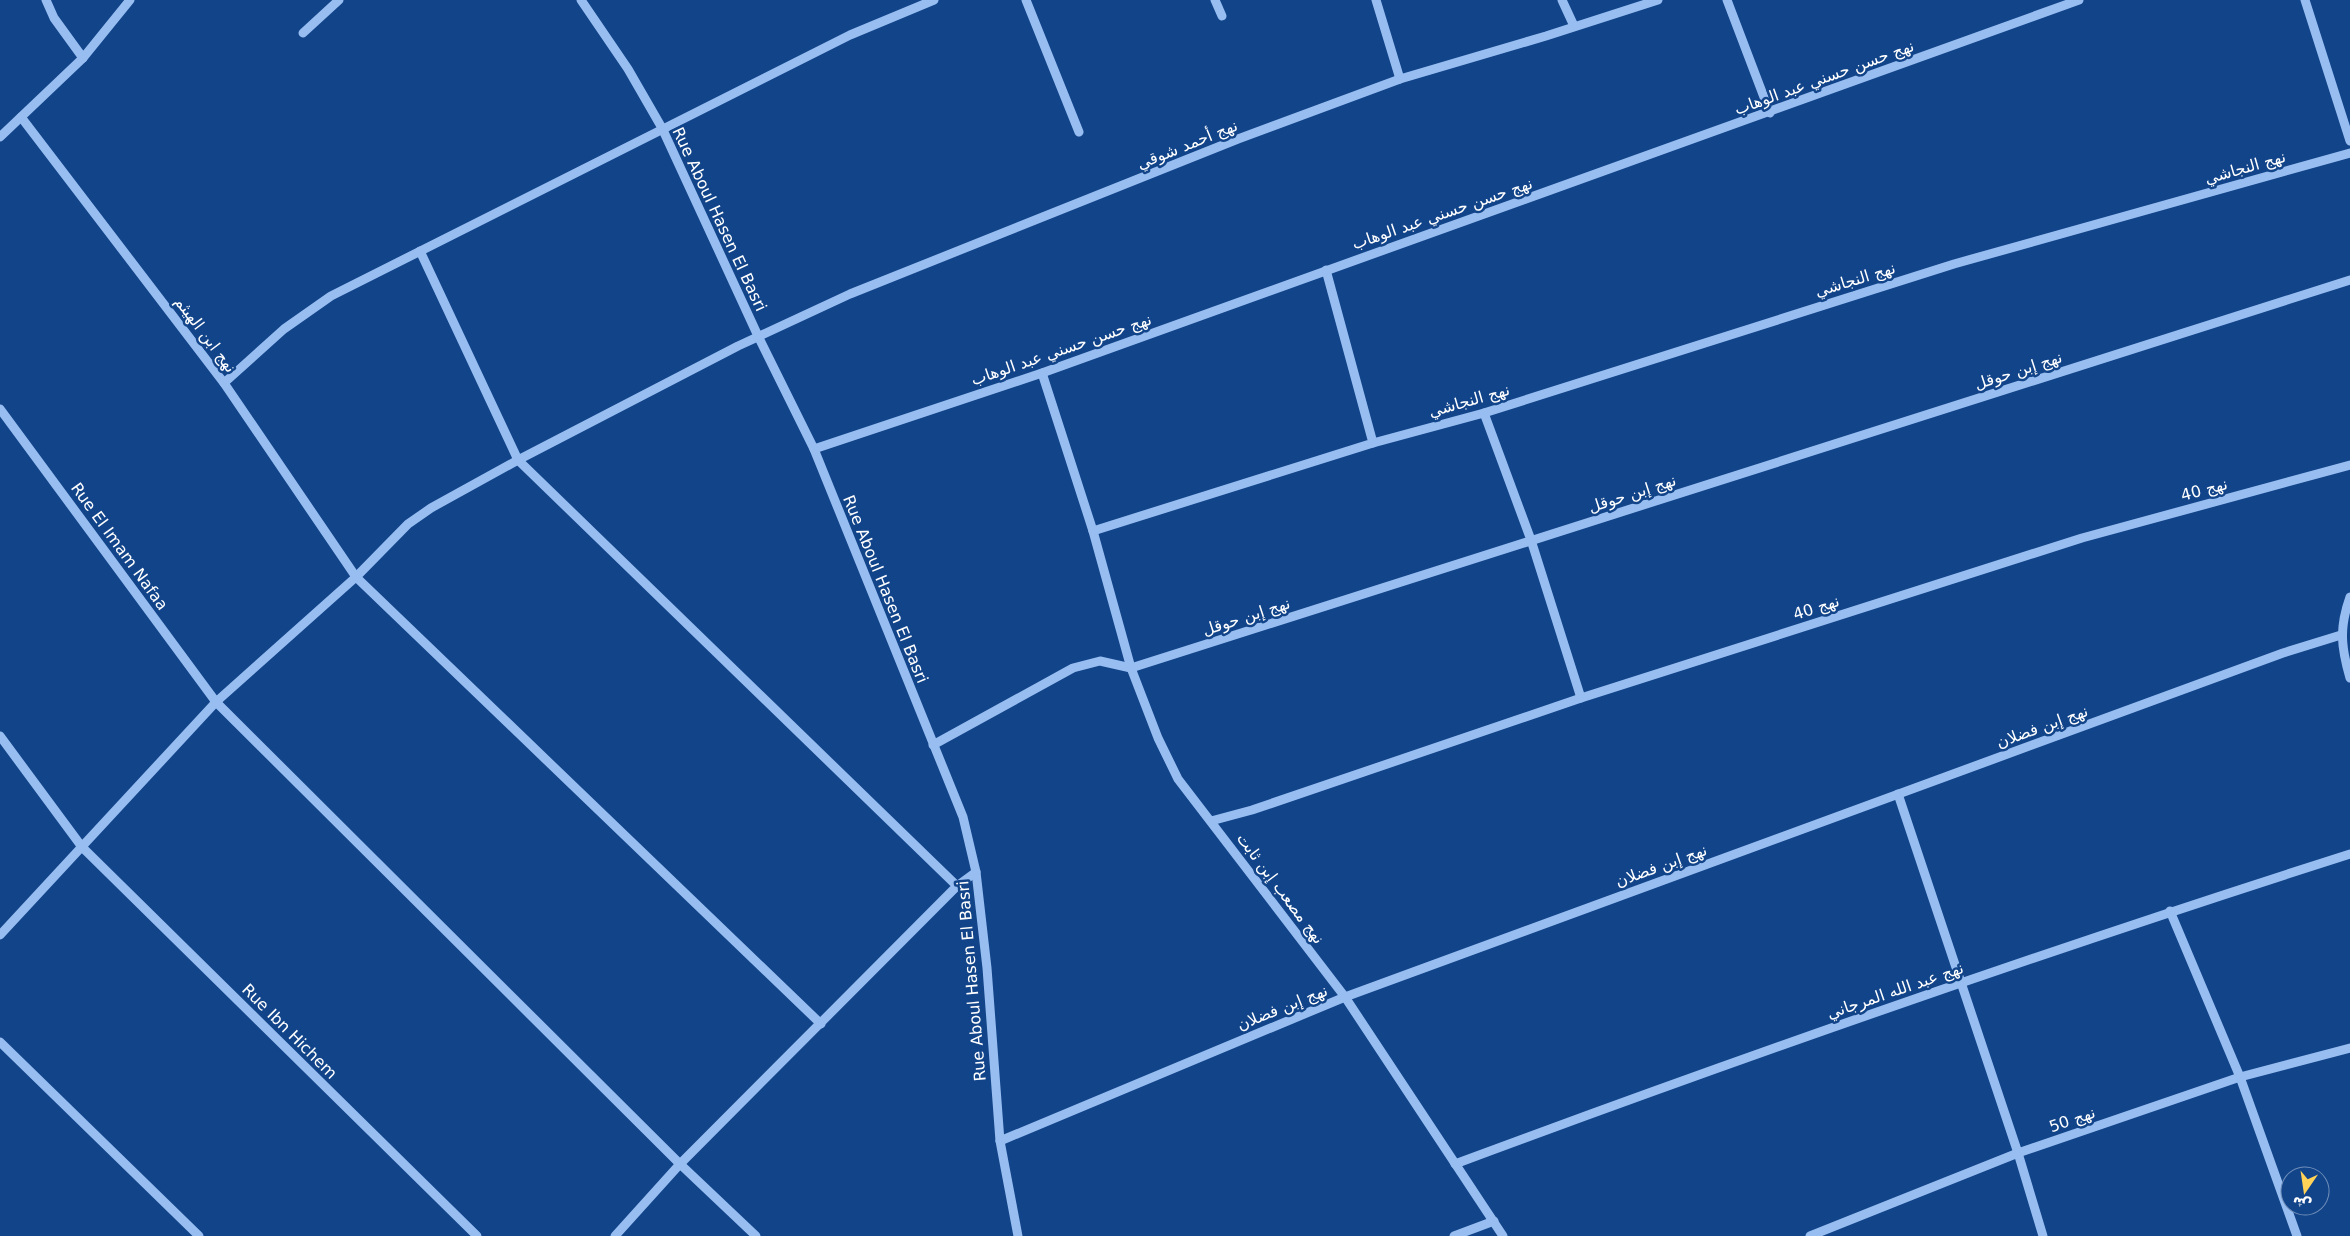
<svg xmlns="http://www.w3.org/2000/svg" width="2350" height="1236" viewBox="0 0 2350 1236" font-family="'DejaVu Sans',Vazirmatn,sans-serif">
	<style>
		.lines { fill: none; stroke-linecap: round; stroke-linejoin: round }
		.minor { stroke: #98bef1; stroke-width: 9 }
		.labels { text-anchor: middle; stroke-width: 5; stroke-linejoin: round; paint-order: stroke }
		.street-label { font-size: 16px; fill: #fff; stroke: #12448a }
	</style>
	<rect width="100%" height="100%" fill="#12448a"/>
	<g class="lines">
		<g class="minor">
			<path d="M46 0 54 18 83 58"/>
			<path d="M581 0 628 69 662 128 758 336 814 449 963 817 976 872 987 968 1000 1141 1018 1236"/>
			<path d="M1026 0 1079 132"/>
			<path d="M1215 0 1222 16"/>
			<path d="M1376 0 1400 79"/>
			<path d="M1562 0 1574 26"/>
			<path d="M1727 0 1770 113"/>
			<path d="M2305 0 2350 141"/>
			<path d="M303 33 339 0"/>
			<path d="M21 117 224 383 356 577 821 1024"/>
			<path d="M0 137 83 58 130 0"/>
			<path d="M420 251 518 460 957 886"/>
			<path d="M1042 373 1093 531 1373 443 1326 270"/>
			<path d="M224 383 284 329 331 296 850 35 934 0"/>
			<path d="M0 409 216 702 680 1164 756 1236"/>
			<path d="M1484 413 1531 540 1581 698"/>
			<path d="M1373 443 1484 413 1954 264 2350 153"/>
			<path d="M814 449 1042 373 2079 0"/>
			<path d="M1093 531 1131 668 1158 738 1178 779 1345 997 1503 1236"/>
			<path d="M2350 597C2339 628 2341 647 2350 678"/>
			<path d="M0 736 82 847 477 1236"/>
			<path d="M933 745 1073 668 1100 661 1131 668 2350 280"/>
			<path d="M1898 794 2018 1153 2043 1236"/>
			<path d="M1211 821 1252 810 1581 698 2082 538 2350 465"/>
			<path d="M2170 911 2240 1077 2297 1236"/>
			<path d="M0 935 216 702 356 577 408 524 431 508 518 460 738 346 850 294 1238 139 1400 79 1546 36 1658 0"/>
			<path d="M0 1042 199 1236"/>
			<path d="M1000 1141 1345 997 2283 653 2341 635"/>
			<path d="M1455 1164C1751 1054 2049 950 2350 854"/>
			<path d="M615 1236 680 1164 957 886 976 872"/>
			<path d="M1454 1236 1494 1221"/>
			<path d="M1810 1236 2018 1153 2240 1077 2350 1048"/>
		</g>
	</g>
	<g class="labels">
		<g class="street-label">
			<text transform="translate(1824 77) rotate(-20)" y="6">نهج حسن حسني عبد الوهاب</text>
			<text transform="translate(1187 144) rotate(-22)" y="6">نهج أحمد شوقي</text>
			<text transform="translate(2245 167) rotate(-16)" y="6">نهج النجاشي</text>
			<text transform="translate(1442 213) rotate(-19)" y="6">نهج حسن حسني عبد الوهاب</text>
			<text transform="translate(720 219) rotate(65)" y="6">Rue Aboul Hasen El Basri</text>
			<text transform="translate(1855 279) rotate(-17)" y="6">نهج النجاشي</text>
			<text transform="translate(206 334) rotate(53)" y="6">نهج ابن الهيثم</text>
			<text transform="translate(1061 349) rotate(-19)" y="6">نهج حسن حسني عبد الوهاب</text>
			<text transform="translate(2018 370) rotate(-18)" y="6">نهج إبن حوقل</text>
			<text transform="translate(1469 400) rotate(-16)" y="6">نهج النجاشي</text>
			<text transform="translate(2204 489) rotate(-15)" y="6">نهج 40</text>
			<text transform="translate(1632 493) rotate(-18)" y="6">نهج إبن حوقل</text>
			<text transform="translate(120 546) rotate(54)" y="6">Rue El Imam Nafaa</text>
			<text transform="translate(886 589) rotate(68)" y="6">Rue Aboul Hasen El Basri</text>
			<text transform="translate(1816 607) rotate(-18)" y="6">نهج 40</text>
			<text transform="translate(1246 616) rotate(-18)" y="6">نهج إبن حوقل</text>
			<text transform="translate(2042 726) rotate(-20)" y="6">نهج إبن فضلان</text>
			<text transform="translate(1661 865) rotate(-20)" y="6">نهج إبن فضلان</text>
			<text transform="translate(1281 888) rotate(53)" y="6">نهج مصعب إبن ثابت</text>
			<text transform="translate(971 981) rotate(-95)" y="6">Rue Aboul Hasen El Basri</text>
			<text transform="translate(1895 990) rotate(-19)" y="6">نهج عبد الله المرجاني</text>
			<text transform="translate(1282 1007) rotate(-22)" y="6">نهج إبن فضلان</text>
			<text transform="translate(290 1031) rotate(45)" y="6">Rue Ibn Hichem</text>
			<text transform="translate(2072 1119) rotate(-19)" y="6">نهج 50</text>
		</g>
	</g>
	<g transform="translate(2305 1191) rotate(193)"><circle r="24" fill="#12448a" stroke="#718fb9"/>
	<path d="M0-4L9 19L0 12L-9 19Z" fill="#ffd258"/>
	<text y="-8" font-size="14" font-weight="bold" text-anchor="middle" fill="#ffffff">ش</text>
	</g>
</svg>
